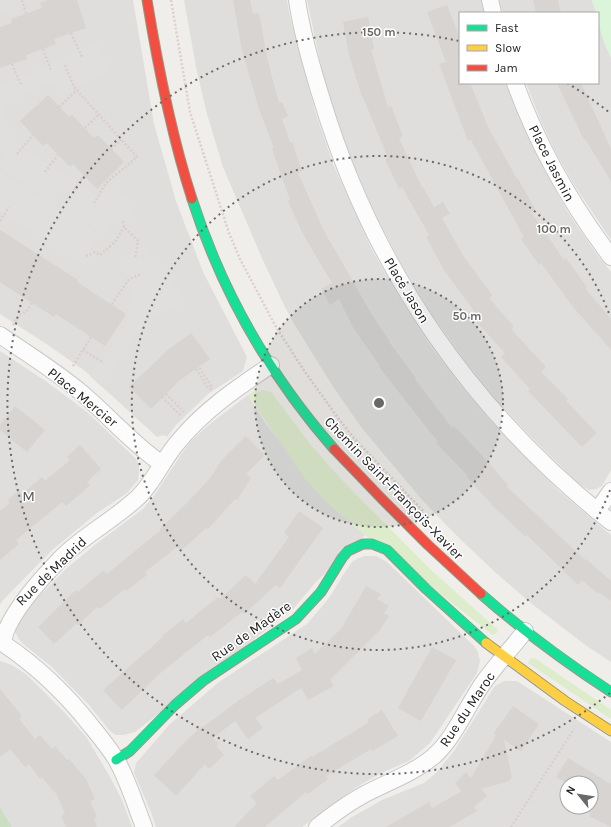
<svg xmlns="http://www.w3.org/2000/svg" width="611" height="827" viewBox="0 0 611 827" font-family="Karla,sans-serif">
	<style>
		.residential { fill: #dfdedc; fill-rule: evenodd }
		.grass { fill: #ddeccb }
		.forest { fill: #cbdec1 }
		.park { fill: #daf5da }
		.parking { fill: #e0dfde }
		.building { fill: #d7d4d2 }
		.lines { fill: none; stroke-linecap: round; stroke-linejoin: round }
		.street-casing { stroke: #c9c8c7; stroke-width: 18 }
		.fast-casing { stroke: #999a82; stroke-width: 11 }
		.slow-casing { stroke: #999a82; stroke-width: 11 }
		.jam-casing { stroke: #999a82; stroke-width: 11 }
		.path { stroke: #dccecd; stroke-width: 2.5; stroke-dasharray: 2 2; stroke-linecap: butt }
		.street { stroke: #fdfcfc; stroke-width: 16 }
		.fast { stroke: #16e098; stroke-width: 9 }
		.slow { stroke: #ffcf43; stroke-width: 9 }
		.jam { stroke: #f24e42; stroke-width: 9 }
		.ring { fill: none; stroke: #6a6968; stroke-width: 2; stroke-dasharray: 2 4 }
		.labels { text-anchor: middle; stroke-width: 3; stroke-linejoin: round; paint-order: stroke }
		.street-label { font-size: 14px; fill: #222; stroke: #fff }
		.neighbourhood-label { font-size: 15px; letter-spacing: 1px; fill: #555; stroke: #fff }
		.centre { fill: #6a6968; stroke: #fff; stroke-width: 2 }
		.ring-label { font-size: 12px; text-anchor: middle; font-weight: bold; fill: #6a6968; stroke: #fff; stroke-width: 3; stroke-linejoin: round; paint-order: stroke }
	</style>
	<rect width="100%" height="100%" fill="#f0eeeb"/>
	<g class="residential">
		<path d="M0 0H133L154 124 176 201 203 272 247 357 243 371 208 394 176 425 167 437 164 435 157 437 85 371 48 345 0 314Z"/>
		<path d="M184 0H287L290 17 316 114 333 164 373 252 403 303 430 345 460 385 491 422 559 491 611 535V662L588 647 532 604 496 573 458 537 423 501 361 427 332 385 293 322 282 301 261 256 223 167 207 114 196 67Z"/>
		<path d="M307 0H481L485 13H460V83H506L531 142 558 195 571 217 598 256 611 272V470L602 486 596 489 589 490 579 484 534 440 498 402 466 362 431 313 403 267 376 216 355 168 336 119 322 70Z"/>
		<path d="M499 0H592L596 13H503Z"/>
		<path d="M598 20 605 45 611 58V240L573 183 556 153 541 121 526 83H598Z"/>
		<path d="M0 351 47 382 87 412 136 459 139 466V473L138 480 127 493 97 513 52 550 8 595 0 604Z"/>
		<path d="M248 395 264 421 324 500 365 535 315 583 294 608 135 732 124 735H116L110 731 89 705 52 667 22 643 18 638 15 631 16 624 30 605 67 568 96 544 143 509 154 496 180 456 192 440 211 423Z"/>
		<path d="M364 556H376L387 562 474 646 478 652 480 661 477 673 430 743 409 761 381 773 355 788 302 827H156L151 812 134 773 136 763 170 724 219 682 307 624 329 598 345 572 353 561Z"/>
		<path d="M0 661 12 665 27 675 65 713 87 738 110 777 122 800 132 827H12L0 807Z"/>
		<path d="M504 681H517L611 742V827H338L352 817 382 800 424 783 436 773 454 751 495 686ZM567 783H591V807H567Z"/>
	</g>
	<g class="grass">
		<path d="M263 390 271 392 310 444 340 478 429 568 498 630 497 633 493 635 365 535 324 500 305 479 248 395 254 391 257 392Z"/>
		<path d="M531 658 536 659 611 710V719L528 663Z"/>
	</g>
	<path class="forest" d="M0 807 12 827H0Z"/>
	<path class="park" d="M592 0H611V58C605 44 598 29 598 13H596Z"/>
	<g class="parking">
		<path d="M0 0H34L0 16Z"/>
		<path d="M97 42 110 71 60 93 54 81 8 103 5 107 3 113V118L18 145 99 197 107 185 138 205 124 227 113 220 104 234 63 208 71 196 59 190 52 201 0 167 7 156 0 152V85L9 83Z"/>
		<path d="M0 172 99 235 90 250 95 252 86 266 52 245 54 241 50 238 48 241 0 211Z"/>
		<path d="M140 241 172 281 185 302 148 318 102 387 90 376 135 306 125 261Z"/>
	</g>
	<g class="building">
		<path d="M48 0H77L86 28 54 39 56 44 26 55 27 59 0 68V27L12 23 11 19 42 8 40 3Z"/>
		<path d="M233 0H250L253 14 259 13 267 58 279 103 282 102 288 116 282 119 290 142H292L302 171 298 173 323 229 372 315 390 342H389L416 378 415 379 452 428 454 426 476 449 508 485 506 486 585 560 586 559 611 581V601L598 592 597 593 582 580 578 585 527 535 526 537 494 507 467 477 468 476 436 443 438 442 379 367 380 366 354 329 339 299 330 305 321 289 332 283 303 234 288 201 290 200 272 149 274 148 259 109 242 50Z"/>
		<path d="M533 0H558L561 13H536Z"/>
		<path d="M447 5 460 38V83H470L489 129 517 179H518L535 209 531 212 564 260 566 258 587 287 585 288 611 319V350L573 307 541 263 539 265 521 239 524 237 471 140 468 141 439 64 446 62 427 12Z"/>
		<path d="M368 17 374 49 371 50 388 107 391 106 403 136 399 138 422 188 423 187 434 207 443 202 450 214 442 218 464 257 492 295 489 298 514 327 511 329 546 367 541 372 568 399 566 401 597 433 582 447 528 391 530 389 501 357 505 353 473 318 477 315 444 270 426 237 429 235 402 187 399 189 385 159 388 158 363 97H362L349 55 343 22Z"/>
		<path d="M557 83H581L611 149V181L585 139 584 140Z"/>
		<path d="M48 95 69 117 72 115 94 138 98 135 124 162 97 189 73 164 70 167 47 143 43 146 20 121Z"/>
		<path d="M0 230 78 280 77 282 126 314 105 346 56 314 54 317 0 282Z"/>
		<path d="M191 333 210 359 180 380 151 409 129 387 169 349Z"/>
		<path d="M15 406 45 430 27 452 0 430V425Z"/>
		<path d="M246 436 265 455 246 474 251 478 237 500 235 499 208 529 206 528 181 551 177 547 145 572 147 575 126 591 125 589 100 609 97 607 78 625 76 624 54 644 38 627 76 590 78 592 104 570 107 574 161 530 160 529 188 502 211 477 221 461Z"/>
		<path d="M80 445 101 469 87 482 90 485 85 490 66 506 62 502 16 540 19 544 0 560V511L10 503 8 500 19 490 22 494 42 477 45 481 70 460 67 457Z"/>
		<path d="M299 511 323 528 280 588 276 585 244 614 242 612 210 637 208 635 159 674 122 710 103 690 163 637 162 636 183 619 186 623 218 597 220 599 246 575 255 584 289 537 284 533Z"/>
		<path d="M366 586 381 594 377 599 389 606 384 613 389 616 380 630 330 680 334 686 308 700 301 688 255 718 263 728 248 739 235 721 213 738 219 744 216 746 224 755 209 769 205 764 176 796 154 775 184 743 202 726 203 727 238 701 273 678 278 684 302 670 296 658 312 648 315 654 341 629Z"/>
		<path d="M432 647 456 660 421 721 398 708Z"/>
		<path d="M0 689 22 716 19 719 35 739 40 735 52 749 55 746 67 760 69 759 86 779 95 799 90 801 97 817 94 818 97 827H66L61 816 65 814 57 795 42 777 40 779 29 764 25 767 10 749 0 757Z"/>
		<path d="M513 706 539 724 521 751 504 740 512 777 509 781 481 789 487 796 474 807 477 811 449 827H386L429 802 432 808 462 791 455 783 466 772 471 778 496 735 494 733Z"/>
		<path d="M382 710 398 736 372 751 371 749 326 776 328 779 308 794 306 792 265 827H234L257 803 250 796 274 776 278 780 311 756 312 757 368 723V719Z"/>
		<path d="M568 758 611 784V827L589 816 594 806 591 804V783H567V789L564 787 567 783 556 777Z"/>
	</g>
	<g class="lines">
		<defs>
			<g id="street">
				<path d="M297 0C302 34 312 68 322 100 373 269 473 413 611 522"/>
				<path d="M490 0 493 13"/>
				<path d="M515 83C538 146 571 204 611 257"/>
				<path d="M0 335C28 354 57 372 83 394 110 417 133 444 162 464"/>
				<path d="M597 511 611 491"/>
				<path d="M144 827C135 804 128 780 116 759 109 748 101 738 92 727 67 695 38 667 4 644 0 621 55 562 72 548 92 531 115 518 135 500 152 486 163 459 178 442 204 410 237 388 271 365"/>
				<path d="M317 827C332 815 348 803 365 794 388 782 414 773 434 756 455 737 467 706 483 683 496 665 511 649 525 631"/>
			</g>
			<g id="fast">
				<path d="M192 199C222 292 270 376 334 449"/>
				<path d="M481 594C522 630 565 662 611 692"/>
				<path d="M116 760 130 751 175 705 203 681 296 619 321 592 342 558 348 551 363 544H372L387 550 426 589 486 643"/>
			</g>
			<path id="slow" d="M486 643 565 701 611 731"/>
			<g id="jam">
				<path d="M147 0C158 67 171 134 192 199"/>
				<path d="M334 449 382 499 428 545 481 594"/>
			</g>
		</defs>
		<use href="#street" class="street-casing"/>
		<use href="#fast" class="fast-casing"/>
		<use href="#slow" class="slow-casing"/>
		<use href="#jam" class="jam-casing"/>
		<g class="path">
			<path d="M22 0 26 14"/>
			<path d="M171 0 190 112 229 233 240 259 276 327 303 369 338 418 353 437 424 512"/>
			<path d="M71 33 82 57"/>
			<path d="M43 49 51 71"/>
			<path d="M12 64 21 85"/>
			<path d="M65 65 74 87 137 157 106 183 94 203"/>
			<path d="M59 107 77 90"/>
			<path d="M85 128 99 114"/>
			<path d="M111 149 122 139"/>
			<path d="M17 154 33 135"/>
			<path d="M45 172 58 155"/>
			<path d="M74 190 79 182 85 176"/>
			<path d="M0 221 9 207"/>
			<path d="M123 221 124 227 138 241 135 259"/>
			<path d="M86 256 95 252 100 255 115 242 124 227"/>
			<path d="M112 304 129 279 141 274"/>
			<path d="M13 325 19 315 26 312 32 303"/>
			<path d="M83 350 104 363"/>
			<path d="M73 366 91 337"/>
			<path d="M196 369 208 388 211 389V386L199 367"/>
			<path d="M166 394 184 412"/>
			<path d="M162 397 181 416"/>
			<path d="M511 827 574 729"/>
		</g>
		<use href="#street" class="street"/>
		<use href="#fast" class="fast"/>
		<use href="#slow" class="slow"/>
		<use href="#jam" class="jam"/>
	</g>
	<circle cx="379" cy="403" r="124" fill="#6a6968" fill-opacity=".12"/>
	<g class="ring">
		<circle cx="379" cy="403" r="124"/>
		<path d="M610 490A247 247 0 1 1 610 316"/>
		<path d="M610 693A371 371 0 1 1 459 41M567 83A371 371 0 0 1 610 113"/>
	</g>
	<g class="labels">
		<g class="street-label">
			<text transform="translate(552 163) rotate(63)" y="5">Place Jasmin</text>
			<text transform="translate(407 290) rotate(59)" y="5">Place Jason</text>
			<text transform="translate(83 397) rotate(39)" y="5">Place Mercier</text>
			<text transform="translate(394 488) rotate(46)" y="5">Chemin Saint-François-Xavier</text>
			<text transform="translate(51 571) rotate(-44)" y="5">Rue de Madrid</text>
			<text transform="translate(251 631) rotate(-35)" y="5">Rue de Madère</text>
			<text transform="translate(467 709) rotate(-56)" y="5">Rue du Maroc</text>
		</g>
		<g class="neighbourhood-label">
			<text x="29" y="501">M</text>
		</g>
	</g>
	<circle cx="379" cy="403" r="6" class="centre"/>
	<g class="ring-label">
		<text x="379" y="36">150 m</text>
		<text x="554" y="233">100 m</text>
		<text x="467" y="320">50 m</text>
	</g>
	<rect x="459" y="12" width="140" height="72" fill="#ffffff" stroke="#a7a7a7"/>
	<rect x="467" y="25" width="20" height="6" fill="#16e098" stroke="#a7a7a7"/>
	<text x="495" y="32" font-size="12" fill="#222222">Fast</text>
	<rect x="467" y="45" width="20" height="6" fill="#ffcf43" stroke="#a7a7a7"/>
	<text x="495" y="52" font-size="12" fill="#222222">Slow</text>
	<rect x="467" y="65" width="20" height="6" fill="#f24e42" stroke="#a7a7a7"/>
	<text x="495" y="72" font-size="12" fill="#222222">Jam</text>
	<g transform="translate(579 795) rotate(300)"><circle r="19" fill="#ffffff" stroke="#a7a7a7"/>
	<path d="M0-3L7 15L0 10L-7 15Z" fill="#6a6968"/>
	<text y="-6" font-size="11" font-weight="bold" text-anchor="middle" fill="#222222">N</text>
	</g>
</svg>
